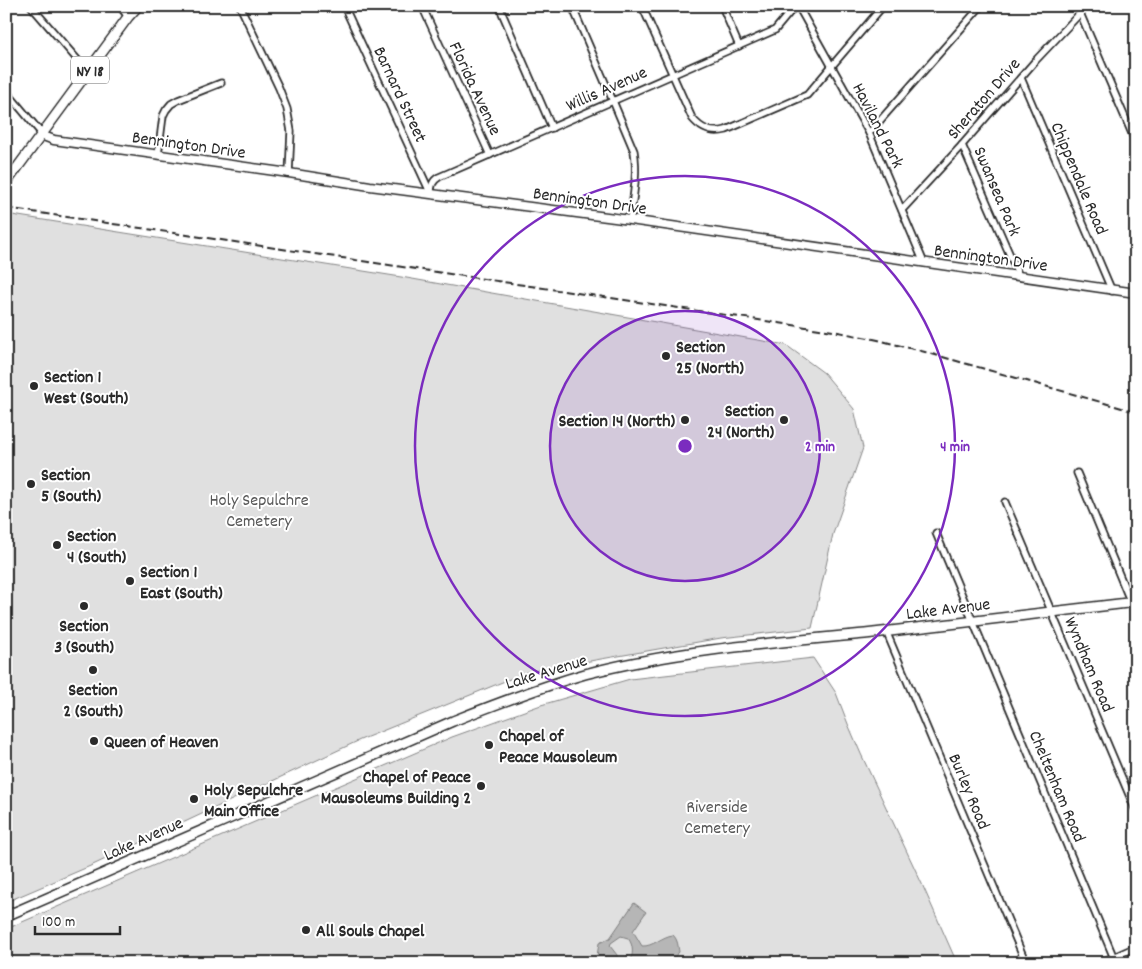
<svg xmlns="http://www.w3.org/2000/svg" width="1142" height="969" viewBox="0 0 1142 969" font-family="Dekko,sans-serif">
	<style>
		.green { fill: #e0e0e0; stroke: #868686 }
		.water { fill: #b6b6b6; stroke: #7e7e7e }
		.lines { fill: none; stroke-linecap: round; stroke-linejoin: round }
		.minor-casing { stroke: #2b2b2b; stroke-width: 9 }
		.tertiary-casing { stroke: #2b2b2b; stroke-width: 11 }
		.primary-casing { stroke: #2b2b2b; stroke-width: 12 }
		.minor { stroke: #fff; stroke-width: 5.5 }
		.tertiary { stroke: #fff; stroke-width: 8 }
		.primary { stroke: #fff; stroke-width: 9 }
		.rail { stroke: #2b2b2b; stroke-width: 2; stroke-dasharray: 8 4; stroke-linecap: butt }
		.ring { fill: none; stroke: #7b2cbf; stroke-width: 2.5 }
		.poi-dot { fill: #2b2b2b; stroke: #fff; stroke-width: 2 }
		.labels { text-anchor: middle; stroke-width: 4; stroke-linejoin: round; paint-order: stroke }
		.shield { fill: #fff; stroke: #6b6b6b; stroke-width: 1 }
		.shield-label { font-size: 16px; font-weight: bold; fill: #2b2b2b }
		.street-label { font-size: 18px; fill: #2b2b2b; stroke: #fff }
		.poi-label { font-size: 18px; font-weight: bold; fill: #2b2b2b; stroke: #fff; text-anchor: start }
		.park-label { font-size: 18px; fill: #585858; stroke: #fff }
		.centre { fill: #7b2cbf; stroke: #fff; stroke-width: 2.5 }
		.ring-label { font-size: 15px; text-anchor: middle; font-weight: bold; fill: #7b2cbf; stroke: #fff; stroke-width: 4; stroke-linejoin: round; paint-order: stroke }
	</style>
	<rect width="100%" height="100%" fill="#fff"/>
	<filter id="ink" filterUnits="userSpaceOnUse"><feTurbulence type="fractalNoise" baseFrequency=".02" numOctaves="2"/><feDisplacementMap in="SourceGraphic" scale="10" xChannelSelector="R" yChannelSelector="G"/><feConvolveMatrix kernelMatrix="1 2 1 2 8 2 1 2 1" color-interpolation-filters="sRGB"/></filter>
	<g filter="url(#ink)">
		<g class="green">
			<path d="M6 214 401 277 786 345 824 373 854 409 863 448 833 534 812 628 721 638 527 672 360 740 95 864 6 902Z"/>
			<path d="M813 658 836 693 848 724 861 754 922 884 957 963H6V929L452 737 541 705 630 679Z"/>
		</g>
		<path class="water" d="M634 903 646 912 633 931 642 946C653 947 662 936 673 935 678 940 678 946 679 952L673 959 652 963H630C633 954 634 946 628 938L621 936 611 943 610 946 617 955 618 963H596L599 943 610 938Z"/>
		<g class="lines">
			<defs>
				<g id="minor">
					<path d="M31 6 88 72"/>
					<path d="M120 6 128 17"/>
					<path d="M240 6 279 88 287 109 291 131 289 173"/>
					<path d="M344 6 430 192"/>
					<path d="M422 6 490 155"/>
					<path d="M499 6 552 128"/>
					<path d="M572 6 613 101 634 151C638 174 633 198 630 220"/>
					<path d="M642 6 692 118C701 129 711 134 726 130L807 95 883 6"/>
					<path d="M722 6 739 46"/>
					<path d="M798 6 869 133 924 263"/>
					<path d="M1080 13 1136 143"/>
					<path d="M1021 78 1112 291"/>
					<path d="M6 91 42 134"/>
					<path d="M869 133 981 6"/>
					<path d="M962 145 1019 276"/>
					<path d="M158 155 163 116 166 110 171 104 178 100 221 83"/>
					<path d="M431 194C431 186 432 181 439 177L775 30 795 6"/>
					<path d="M902 210 962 145 1036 60 1087 6"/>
					<path d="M1077 473 1136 615"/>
					<path d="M1005 502 1136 811"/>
					<path d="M936 533 1116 963"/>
					<path d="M886 631 1026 963"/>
					<path d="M1100 963 1136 947"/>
				</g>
				<path id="tertiary" d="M42 134 46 137 54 140 289 173 370 186 630 220 1136 293"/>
				<g id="primary">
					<path d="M6 183 128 17 138 6"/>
					<path d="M6 916 453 721C496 704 540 687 585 674 676 650 772 643 865 634 956 624 1046 612 1136 602"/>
				</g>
			</defs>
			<use href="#minor" class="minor-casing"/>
			<use href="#tertiary" class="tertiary-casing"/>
			<use href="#primary" class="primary-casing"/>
			<use href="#minor" class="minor"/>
			<use href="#tertiary" class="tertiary"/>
			<use href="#primary" class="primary"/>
			<path class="rail" d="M6 208 833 331 878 340 925 352 1136 412"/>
		</g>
	</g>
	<circle cx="685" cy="446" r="135" fill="#7b2cbf" fill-opacity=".12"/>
	<g class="ring">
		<circle cx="685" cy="446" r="135"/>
		<circle cx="685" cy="446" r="270"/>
	</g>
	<g class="poi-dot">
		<circle cx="666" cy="356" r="5"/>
		<circle cx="34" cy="386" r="5"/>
		<circle cx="685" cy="420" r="5"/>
		<circle cx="784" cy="420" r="5"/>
		<circle cx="31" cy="484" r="5"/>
		<circle cx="57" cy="545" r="5"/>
		<circle cx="130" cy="581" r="5"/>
		<circle cx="84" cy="606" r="5"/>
		<circle cx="93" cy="670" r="5"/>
		<circle cx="94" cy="741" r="5"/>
		<circle cx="489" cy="745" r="5"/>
		<circle cx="481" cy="786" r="5"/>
		<circle cx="194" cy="799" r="5"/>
		<circle cx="306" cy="930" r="5"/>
	</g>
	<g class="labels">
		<rect class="shield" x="71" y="56.5" width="38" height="27" rx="4"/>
		<g class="shield-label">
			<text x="90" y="76">NY 18</text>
		</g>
		<g class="street-label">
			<text transform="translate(476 88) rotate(65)" y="6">Florida Avenue</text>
			<text transform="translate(606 88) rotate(-24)" y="6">Willis Avenue</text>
			<text transform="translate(401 94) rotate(65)" y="6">Barnard Street</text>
			<text transform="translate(983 98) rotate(-49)" y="6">Sheraton Drive</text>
			<text transform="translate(879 125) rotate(63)" y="6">Haviland Park</text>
			<text transform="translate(189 144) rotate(8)" y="6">Bennington Drive</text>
			<text transform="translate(1080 178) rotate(67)" y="6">Chippendale Road</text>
			<text transform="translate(998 191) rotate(67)" y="6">Swansea Park</text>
			<text transform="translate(590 200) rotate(8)" y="6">Bennington Drive</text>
			<text transform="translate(991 257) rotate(8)" y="6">Bennington Drive</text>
			<text transform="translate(948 608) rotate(-7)" y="6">Lake Avenue</text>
			<text transform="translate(1090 664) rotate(67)" y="6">Wyndham Road</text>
			<text transform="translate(546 671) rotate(-17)" y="6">Lake Avenue</text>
			<text transform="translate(1058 786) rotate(67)" y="6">Cheltenham Road</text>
			<text transform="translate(970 791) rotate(67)" y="6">Burley Road</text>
			<text transform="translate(143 838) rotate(-24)" y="6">Lake Avenue</text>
		</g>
		<g class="poi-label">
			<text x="676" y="352">Section<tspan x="676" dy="21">25 (North)</tspan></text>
			<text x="44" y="382">Section 1<tspan x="44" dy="21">West (South)</tspan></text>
			<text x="774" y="416" text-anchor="end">Section<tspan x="774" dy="21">24 (North)</tspan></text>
			<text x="675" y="426" text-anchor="end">Section 14 (North)</text>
			<text x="41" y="480">Section<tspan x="41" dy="21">5 (South)</tspan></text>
			<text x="67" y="541">Section<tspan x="67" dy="21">4 (South)</tspan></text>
			<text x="140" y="577">Section 1<tspan x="140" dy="21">East (South)</tspan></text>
			<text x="84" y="631" text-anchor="middle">Section<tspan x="84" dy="21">3 (South)</tspan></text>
			<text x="93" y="695" text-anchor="middle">Section<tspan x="93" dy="21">2 (South)</tspan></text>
			<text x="499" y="741">Chapel of<tspan x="499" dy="21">Peace Mausoleum</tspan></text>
			<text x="104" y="747">Queen of Heaven</text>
			<text x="471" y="782" text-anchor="end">Chapel of Peace<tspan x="471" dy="21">Mausoleums Building 2</tspan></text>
			<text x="204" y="795">Holy Sepulchre<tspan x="204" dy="21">Main Office</tspan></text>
			<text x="316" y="936">All Souls Chapel</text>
		</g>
		<g class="park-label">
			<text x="259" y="505">Holy Sepulchre<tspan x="259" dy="21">Cemetery</tspan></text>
			<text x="717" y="812">Riverside<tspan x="717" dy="21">Cemetery</tspan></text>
		</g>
	</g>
	<circle cx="685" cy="446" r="8" class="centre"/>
	<g class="ring-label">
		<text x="820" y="451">2 min</text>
		<text x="955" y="451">4 min</text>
	</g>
	<rect width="1142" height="969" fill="none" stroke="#fff" stroke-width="25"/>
	<rect x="12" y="12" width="1117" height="944" fill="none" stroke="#2b2b2b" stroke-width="2" filter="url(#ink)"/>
	<path d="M35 926v8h85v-8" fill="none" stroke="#2b2b2b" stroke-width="2.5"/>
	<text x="42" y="926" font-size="15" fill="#2b2b2b" stroke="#ffffff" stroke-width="4" paint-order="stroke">100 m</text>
</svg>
